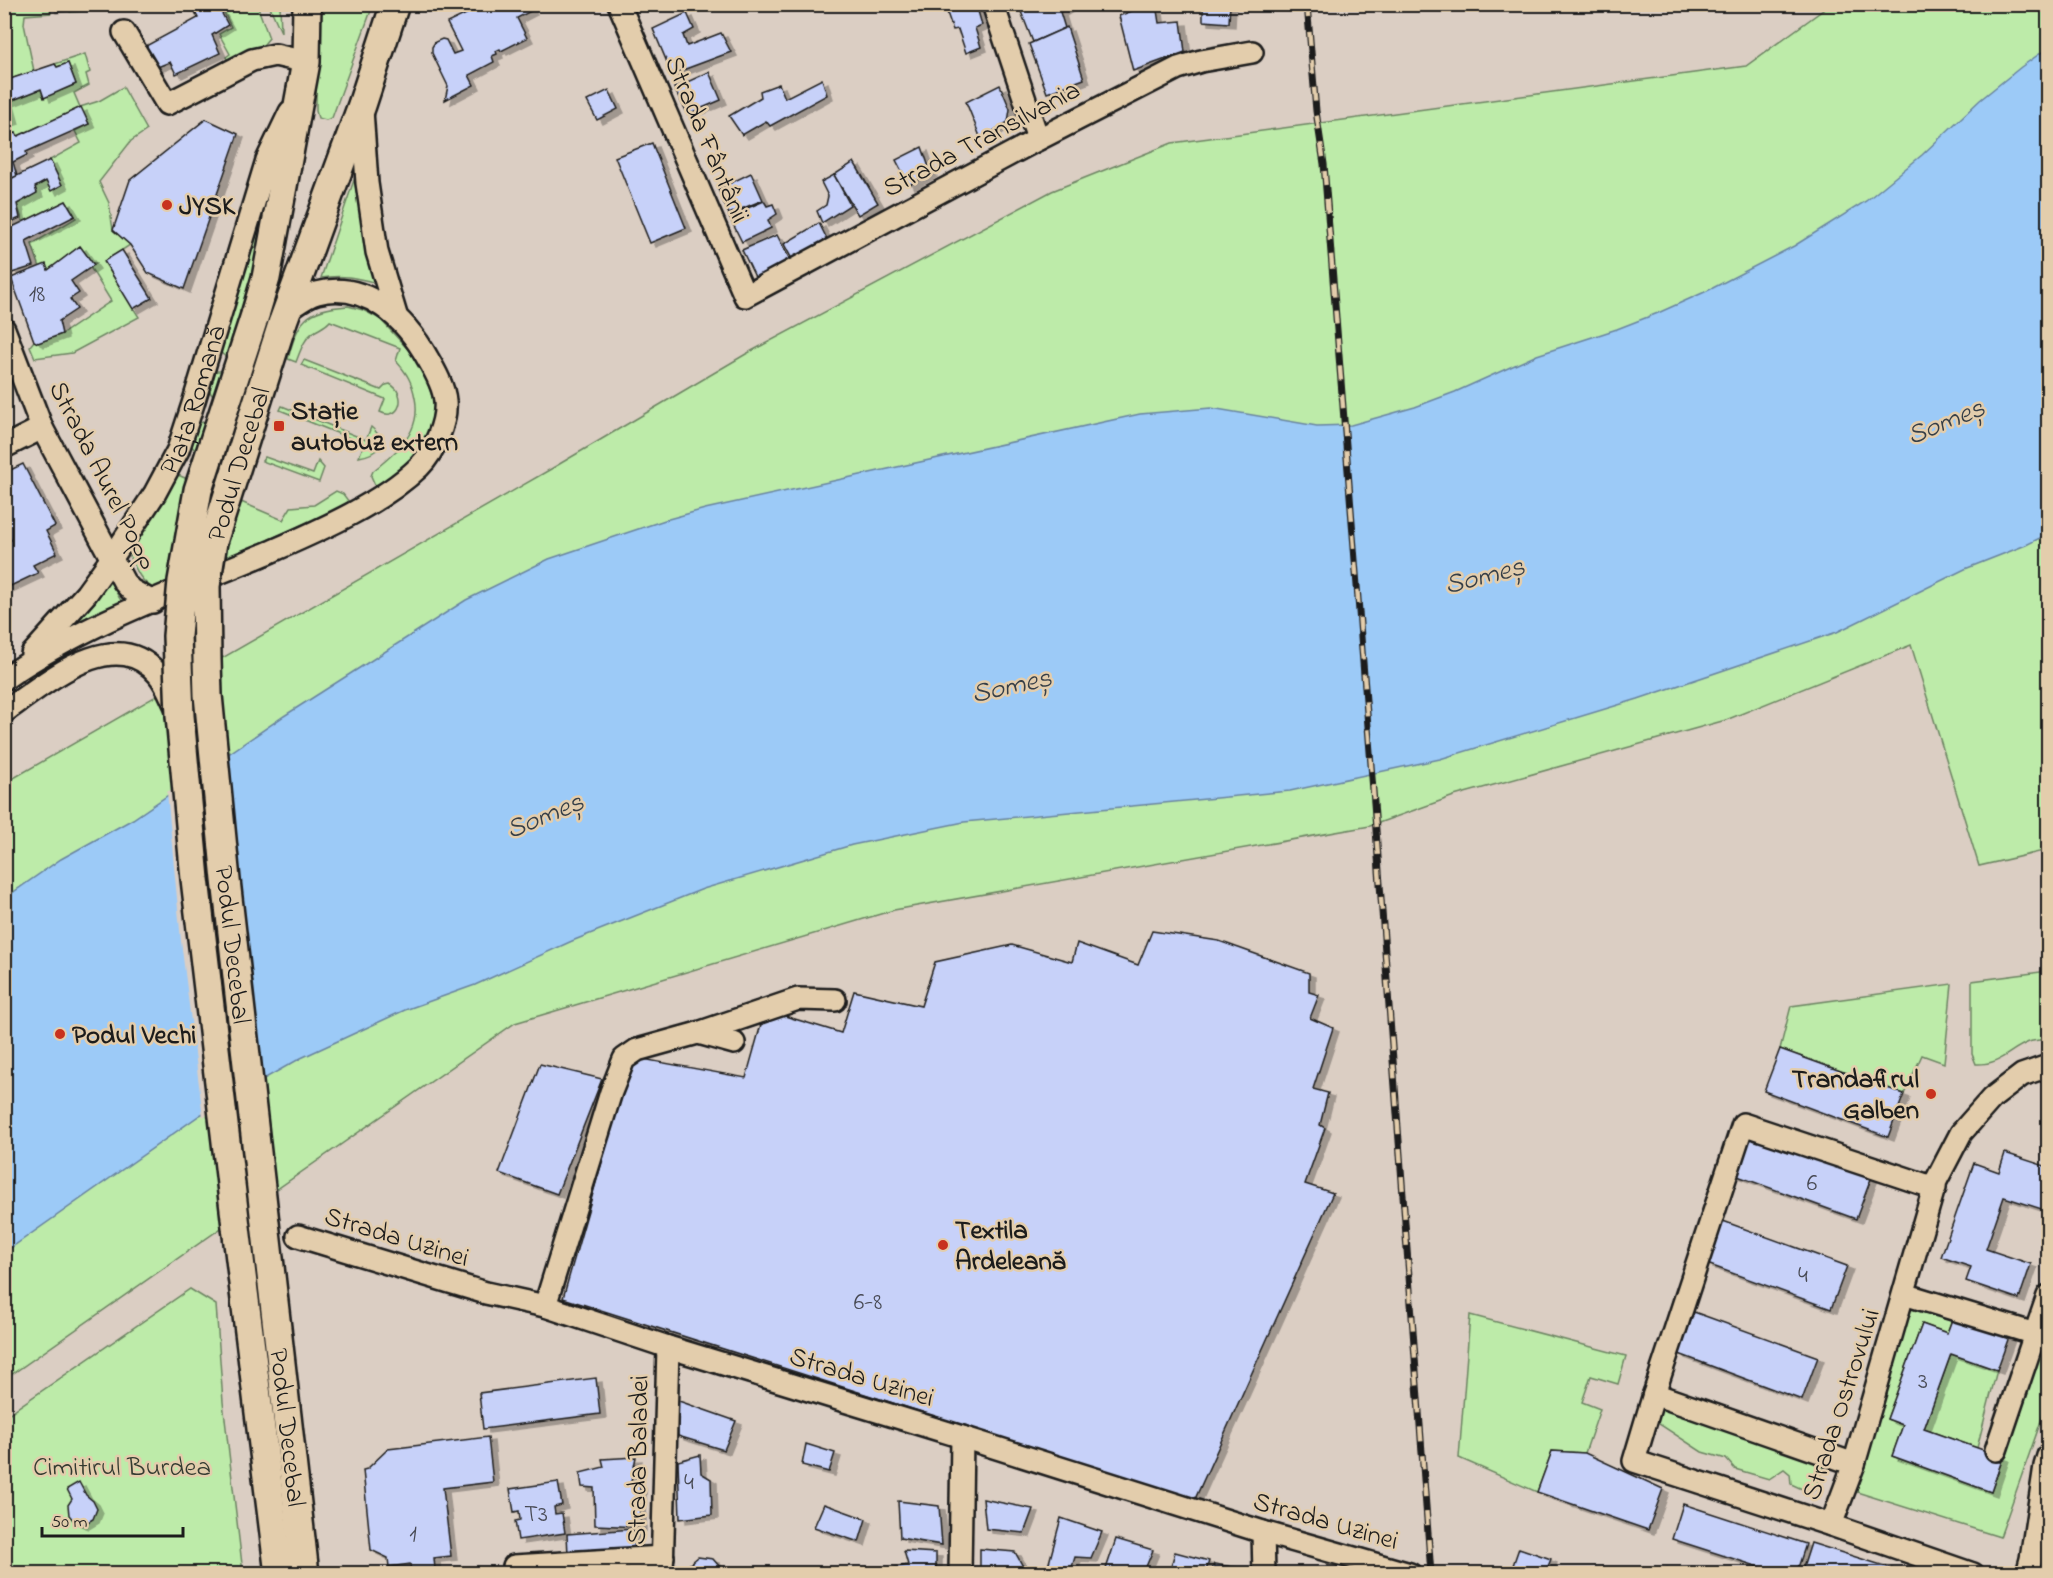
<svg xmlns="http://www.w3.org/2000/svg" width="2053" height="1578" viewBox="0 0 2053 1578" font-family="'Indie Flower',sans-serif">
	<style>
		.green { fill: #bdeba9; stroke: #6c8462; stroke-width: 1.5 }
		.water { fill: #9ccaf7; stroke: #69849f; stroke-width: 1.5 }
		.pier { fill: #dbcec3 }
		.building { fill: #c7d1f9; stroke: #1c1c1c; stroke-width: 1.5; filter: url(#shadow) }
		.lines { fill: none; stroke-linecap: round; stroke-linejoin: round }
		.minor-casing { stroke: #1c1c1c; stroke-width: 26 }
		.major-casing { stroke: #1c1c1c; stroke-width: 32 }
		.minor { stroke: #e3cdac; stroke-width: 21 }
		.major { stroke: #e3cdac; stroke-width: 27 }
		.rail-casing { stroke: #1c1c1c; stroke-width: 7 }
		.rail { stroke: #e3cdac; stroke-width: 4.5; stroke-dasharray: 14; stroke-linecap: butt }
		.major-bridge-casing { stroke: #1c1c1c; stroke-width: 32; stroke-linecap: butt }
		.major-bridge { stroke: #e3cdac; stroke-width: 27 }
		.poi-dot { fill: #c8321e; stroke: #e3cdac; stroke-width: 2 }
		.labels { text-anchor: middle; stroke-width: 5; stroke-linejoin: round; paint-order: stroke }
		.number-label { font-size: 24px; fill: #474953 }
		.street-label { font-size: 27px; fill: #1c1c1c; stroke: #e3cdac }
		.poi-label { font-size: 27px; font-weight: bold; fill: #1c1c1c; stroke: #e3cdac; text-anchor: start }
		.park-label { font-size: 27px; fill: #343b31; stroke: #e3cdac }
		.water-label { font-size: 28px; font-style: italic; fill: #363f48; stroke: #e3cdac }
	</style>
	<defs>
		<filter id="shadow"><feDropShadow dx="6" dy="4" stdDeviation="0" flood-color="#0004"/></filter>
	</defs>
	<rect width="100%" height="100%" fill="#dbcec3"/>
	<filter id="ink" filterUnits="userSpaceOnUse"><feTurbulence type="fractalNoise" baseFrequency=".0167" numOctaves="2"/><feDisplacementMap in="SourceGraphic" scale="12" xChannelSelector="R" yChannelSelector="G"/><feConvolveMatrix kernelMatrix="1 2 1 2 8 2 1 2 1" color-interpolation-filters="sRGB"/></filter>
	<g filter="url(#ink)">
		<g class="green">
			<path d="M4 5H49L51 13 25 15 24 24 34 71 5 81Z"/>
			<path d="M69 5H127V8L70 12Z"/>
			<path d="M228 5H257L269 38 260 49 229 65 226 57 230 54 219 34 231 27 222 8Z"/>
			<path d="M269 5H280L281 32Z"/>
			<path d="M316 5H373L332 118 326 120 318 118 316 111Z"/>
			<path d="M1830 5H2048V850L1979 866 1911 645 1726 720 1454 796 1370 826 894 910 515 1023 5 1379V783L551 469 746 354 1052 191 1172 143 1746 66Z"/>
			<path d="M85 54 90 72 86 74 89 85 74 93 80 107 99 101 123 87 147 130 131 141 99 182 109 203 113 230 130 245 104 262 139 317 72 353 35 358 30 346 34 341 38 343 62 334 111 301 90 267 96 263H92L80 246 48 270 40 267 32 244 76 218 66 201 23 222 17 204 36 193 35 187 46 181 51 190 62 185 50 160 81 143 75 131 89 124 80 108 18 136 16 133 6 136 5 123 13 120 8 102 41 89 44 97 76 84 68 63 57 67 55 64Z"/>
			<path d="M354 180 377 283C357 278 342 274 321 278Z"/>
			<path d="M267 195 272 199 257 268 227 358 220 352Z"/>
			<path d="M348 306 363 310 380 319 415 357 422 366 432 396 436 416 421 452 390 480 375 485 371 476 373 471C397 452 422 432 415 398 412 382 407 373 396 361L400 348 330 321C325 327 320 328 314 332 304 338 300 352 296 362L288 359C298 320 306 309 348 306Z"/>
			<path d="M304 360 381 390 386 385 390 384C408 394 400 422 380 412L385 399 301 365Z"/>
			<path d="M216 371H223L214 398 207 387 210 375Z"/>
			<path d="M282 406 366 440 371 427C389 442 378 454 359 457L364 444 280 410Z"/>
			<path d="M205 421 213 423 201 455C187 445 189 441 193 426Z"/>
			<path d="M265 457 313 474 318 461 324 468 319 482 262 461Z"/>
			<path d="M178 475 283 520 291 507 314 505 336 491 343 494 349 502 341 508 155 589C141 583 136 570 130 556L170 478Z"/>
			<path d="M108 578 120 599 129 606 67 634Z"/>
			<path d="M2048 971V1039C2042 1040 2035 1040 2029 1042 2008 1050 2001 1065 1976 1064L1972 1054V981Z"/>
			<path d="M1952 984 1944 1063 1922 1055 1904 1094 1780 1049 1791 1006Z"/>
			<path d="M190 1289 216 1305 223 1402 243 1573H5L4 1417Z"/>
			<path d="M1904 1294 1954 1314 1947 1333 1922 1324 1887 1419 1903 1425 1892 1456 1991 1492 2003 1458 1996 1450 2048 1309V1401L2000 1537 1844 1488Z"/>
			<path d="M1470 1315 1626 1356 1618 1384 1591 1376 1582 1402 1600 1409 1585 1453 1552 1451 1537 1492 1459 1458Z"/>
			<path d="M1951 1354 1997 1370 1977 1448 1924 1429Z"/>
			<path d="M1661 1402 1827 1460 1814 1490 1802 1489 1791 1484 1790 1474 1784 1469 1769 1479 1735 1469 1726 1459 1702 1452 1656 1422Z"/>
		</g>
		<path class="water" d="M2048 48V534L2026 545 1965 569 1837 632 1638 699 1440 759 1290 791 964 822 852 845 703 889 572 941 475 985 405 1010 301 1058 200 1115 5 1252V898L61 859 133 819 284 716 466 600 549 559 665 520 705 509 1140 414 1211 408 1317 426 1351 425 1415 407 1455 392 1537 355 1617 329 1658 313 1707 291 1794 246 1866 201 1922 155 1980 100 2021 67Z"/>
		<path class="pier" d="M227 751 264 1082 203 1117 181 941 167 792Z"/>
		<g class="building">
			<path d="M49 4H65L66 7 50 9Z"/>
			<path d="M191 4H221L218 6 228 25 212 35 220 53 176 74 170 62 155 68 144 47 198 18Z"/>
			<path d="M472 4H528L531 11 517 18 527 38 501 51 500 49 496 51 497 54 492 56 494 62 469 75 474 85 445 100 448 86 432 53V47L435 42 442 39 446 40 453 54 461 51 447 23 475 10Z"/>
			<path d="M951 4H976L982 25 975 28 981 47 966 53 958 29 953 30 945 7Z"/>
			<path d="M1018 4H1073L1060 12 1065 28 1033 42Z"/>
			<path d="M1149 4H1156L1159 23 1181 21 1185 52 1133 71 1119 16Z"/>
			<path d="M1203 4H1230L1229 23 1203 21Z"/>
			<path d="M687 13 694 29 683 35 687 46 721 33 731 52 672 74 653 29Z"/>
			<path d="M1067 27 1084 79 1047 93 1029 44Z"/>
			<path d="M68 63 76 84 44 98 41 89 8 102 13 120 4 123V81L55 64 57 67Z"/>
			<path d="M709 72 721 100 688 114 674 88Z"/>
			<path d="M822 79 827 95 770 126 766 121 742 135 729 116 761 97 760 91 779 84 785 98Z"/>
			<path d="M1000 85 1010 109 1008 122 981 139 966 102Z"/>
			<path d="M609 90 618 109 597 120 587 101Z"/>
			<path d="M81 107 89 124 26 152 27 155 13 162 17 176 4 182V137L16 133 18 136Z"/>
			<path d="M206 119 238 134 184 289 148 273 130 245 113 230 130 180Z"/>
			<path d="M652 143 686 228 650 243 615 157Z"/>
			<path d="M922 147 931 173 909 185 896 160Z"/>
			<path d="M50 160 62 185 51 191 46 181 35 187 37 193 17 204 20 218 4 225V182Z"/>
			<path d="M854 162 878 203 858 215 834 175Z"/>
			<path d="M751 173 763 200 729 214 718 189Z"/>
			<path d="M834 175 850 205 822 223 817 211 826 205 828 196 821 182Z"/>
			<path d="M66 201 75 216 26 241 34 266 12 273 4 252V231Z"/>
			<path d="M764 201 767 206 773 204 777 214 768 220 771 228 742 242 729 216Z"/>
			<path d="M819 223 828 241 793 261 784 244Z"/>
			<path d="M777 235 791 262 756 279 742 250Z"/>
			<path d="M80 246 94 265 71 281 79 293 70 299 77 309 59 321 62 334 38 343 34 341 11 278 46 264 48 270Z"/>
			<path d="M122 250 152 298 133 309 104 261Z"/>
			<path d="M23 464 55 526 46 531 57 553 33 565 38 573 4 589V544L11 540 4 527V473Z"/>
			<path d="M1152 931 1219 941 1309 973V992L1319 995 1310 1018 1333 1028 1313 1089 1328 1093 1320 1125 1325 1128 1305 1184 1333 1193 1195 1499 563 1298 632 1057 746 1078 765 1010 841 1033 854 991 921 1006 935 962 1012 945 1072 962 1077 943 1138 965Z"/>
			<path d="M1780 1049 1904 1094 1888 1137 1764 1091Z"/>
			<path d="M540 1064 602 1079 557 1194 499 1173Z"/>
			<path d="M1748 1131 1872 1176 1856 1219 1732 1174Z"/>
			<path d="M2005 1153 2048 1167V1211L2004 1197 1986 1249 2031 1264 2019 1299 1966 1281 1971 1267 1941 1257 1974 1163 1999 1172Z"/>
			<path d="M1723 1221 1847 1266 1831 1309 1707 1264Z"/>
			<path d="M1694 1312 1818 1357 1802 1400 1679 1354Z"/>
			<path d="M1954 1314 2010 1334 1997 1370 1951 1354 1924 1429 2003 1457 1991 1492 1892 1456 1903 1425 1887 1419 1922 1324 1947 1333Z"/>
			<path d="M596 1378 600 1414 483 1429 479 1393Z"/>
			<path d="M676 1400 736 1421 724 1450 678 1436Z"/>
			<path d="M488 1437 493 1482 443 1488 451 1556 434 1558 435 1569 411 1572 410 1564 389 1567 388 1558 371 1550 363 1470 367 1469 388 1449Z"/>
			<path d="M806 1444 835 1453 829 1472 802 1465Z"/>
			<path d="M1552 1451 1585 1453 1663 1489 1648 1530 1537 1492Z"/>
			<path d="M700 1455 701 1473 711 1479 712 1515 680 1519 678 1461Z"/>
			<path d="M636 1457 631 1482 640 1485V1527L595 1525 594 1488 582 1487 580 1473 604 1467 602 1459Z"/>
			<path d="M79 1482 86 1495 93 1501 97 1509 93 1519 83 1525 75 1522 69 1515 68 1505 72 1499 67 1489Z"/>
			<path d="M558 1482 562 1505 554 1507 555 1514 562 1513 565 1533 518 1540 515 1521 520 1520 519 1511 514 1512 510 1489Z"/>
			<path d="M983 1499 1033 1509 1024 1533 986 1529Z"/>
			<path d="M898 1501 939 1506 942 1545 900 1538Z"/>
			<path d="M824 1504 866 1519 859 1542 814 1527Z"/>
			<path d="M1683 1504 1806 1544 1796 1574H1781L1672 1539Z"/>
			<path d="M1061 1518 1102 1532 1091 1558 1075 1557 1070 1574H1046Z"/>
			<path d="M633 1529 635 1550 568 1555 567 1534Z"/>
			<path d="M1116 1539 1153 1550 1143 1574H1122L1106 1569Z"/>
			<path d="M1811 1543 1910 1574H1801Z"/>
			<path d="M1519 1548 1551 1559 1545 1574H1510Z"/>
			<path d="M980 1549 1015 1552 1027 1574H980Z"/>
			<path d="M904 1551 936 1553V1574H893L892 1568 908 1565Z"/>
			<path d="M1175 1552 1209 1561 1205 1574H1169Z"/>
			<path d="M698 1557 713 1559 726 1574H684V1569Z"/>
			<path d="M1214 1564 1245 1569V1574H1211Z"/>
			<path d="M1667 1568 1684 1574H1665Z"/>
		</g>
		<g class="lines">
			<defs>
				<g id="minor">
					<path d="M619 4 745 296 1033 142 1178 68 1201 61 1252 52"/>
					<path d="M993 4 1038 139"/>
					<path d="M124 32 167 104 252 60 275 55 306 62"/>
					<path d="M362 110 367 183 377 252 396 315"/>
					<path d="M4 329 42 428 124 582 131 590 153 602"/>
					<path d="M4 447 42 428"/>
					<path id="s1" d="M32 654 86 594 112 558 155 493 178 450 193 404 267 160 290 112"/>
					<path d="M4 679C85 623 180 590 270 552 318 531 381 504 419 467 434 452 447 422 445 401 444 387 435 371 428 359 406 319 366 280 317 293 306 296 298 303 289 309"/>
					<path d="M4 712C45 684 113 622 158 674 167 684 172 700 178 711"/>
					<path d="M698 1033 798 999 835 1000"/>
					<path d="M298 1236 486 1293 545 1306 668 1347 962 1437 1263 1532 1410 1574"/>
					<path d="M1904 1294 2035 1334 2048 1296"/>
					<path d="M545 1306 611 1092 624 1059 637 1050 698 1033 734 1043"/>
					<path d="M1654 1394 1634 1461 1831 1525"/>
					<path d="M1996 1450 2035 1334"/>
					<path d="M1854 1464 1654 1394 1743 1124 1935 1188"/>
					<path d="M1263 1532 1264 1574"/>
					<path d="M514 1566 663 1557"/>
					<path d="M662 1574 668 1347"/>
					<path d="M960 1574 962 1437"/>
					<path d="M1973 1574 1831 1525 1854 1464 1936 1181 1961 1133 1992 1098 2022 1075 2048 1066"/>
					<path d="M2027 1574 2031 1559 2045 1466 2048 1456"/>
				</g>
				<g id="major">
					<path d="M255 315 266 278 306 62 307 4"/>
					<path d="M282 324 362 105 395 4"/>
				</g>
			</defs>
			<use href="#minor" class="minor-casing"/>
			<use href="#major" class="major-casing"/>
			<use href="#minor" class="minor"/>
			<use href="#major" class="major"/>
			<defs>
				<path id="rail" d="M1307 4 1316 111 1324 164 1374 803 1431 1574"/>
			</defs>
			<use href="#rail" class="rail-casing"/>
			<use href="#rail" class="rail"/>
			<defs>
				<g id="major-bridge">
					<path d="M255 315 198 490 182 581 177 636 180 716 195 879 237 1235 279 1574"/>
					<path id="s2" d="M282 324 213 542 206 586 207 660 208 695 226 880 305 1574"/>
				</g>
			</defs>
			<use href="#major-bridge" class="major-bridge-casing"/>
			<use href="#major-bridge" class="major-bridge"/>
		</g>
	</g>
	<g class="poi-dot">
		<circle cx="167" cy="205" r="6"/>
		<rect x="273" y="420" width="12" height="12" rx="3"/>
		<circle cx="60" cy="1034" r="6"/>
		<circle cx="1931" cy="1094" r="6"/>
		<circle cx="943" cy="1245" r="6"/>
	</g>
	<g class="labels">
		<g class="number-label">
			<text x="37" y="301">18</text>
			<text x="1812" y="1190">6</text>
			<text x="1803" y="1282">4</text>
			<text x="868" y="1309">6-8</text>
			<text x="1923" y="1388">3</text>
			<text x="689" y="1489">4</text>
			<text x="536" y="1521">T3</text>
			<text x="413" y="1541">1</text>
		</g>
		<g class="street-label">
			<text transform="translate(981 138) rotate(-28)" y="9">Strada Transilvania</text>
			<text transform="translate(708 139) rotate(67)" y="9">Strada Fântânii</text>
			<text dy="9" stroke="none"><textPath href="#s1" startOffset="304">Piața Romană</textPath></text>
			<text transform="translate(238 464) rotate(-73)" y="9">Podul Decebal</text>
			<text transform="translate(104 475) rotate(63)" y="9">Strada Aurel Popp</text>
			<text dy="9" stroke="none"><textPath href="#s2" startOffset="633">Podul Decebal</textPath></text>
			<text transform="translate(397 1236) rotate(17)" y="9">Strada Uzinei</text>
			<text transform="translate(862 1376) rotate(17)" y="9">Strada Uzinei</text>
			<text transform="translate(1840 1404) rotate(-72)" y="9">Strada Ostrovului</text>
			<text dy="9" stroke="none"><textPath href="#s2" startOffset="1119">Podul Decebal</textPath></text>
			<text transform="translate(637 1460) rotate(-89)" y="9">Strada Baladei</text>
			<text transform="translate(1326 1520) rotate(16)" y="9">Strada Uzinei</text>
		</g>
		<g class="poi-label">
			<text x="179" y="214">JYSK</text>
			<text x="291" y="419">Stație<tspan x="291" dy="31">autobuz extern</tspan></text>
			<text x="72" y="1043">Podul Vechi</text>
			<text x="1919" y="1087" text-anchor="end">Trandafirul<tspan x="1919" dy="31">Galben</tspan></text>
			<text x="955" y="1238">Textila<tspan x="955" dy="31">Ardeleană</tspan></text>
		</g>
		<g class="park-label">
			<text x="122" y="1475">Cimitirul Burdea</text>
		</g>
		<g class="water-label">
			<text transform="translate(1945 420) rotate(-22)" y="10">Someș</text>
			<text transform="translate(1484 574) rotate(-14)" y="10">Someș</text>
			<text transform="translate(1011 684) rotate(-12)" y="10">Someș</text>
			<text transform="translate(544 814) rotate(-22)" y="10">Someș</text>
		</g>
	</g>
	<rect width="2053" height="1578" fill="none" stroke="#e3cdac" stroke-width="24"/>
	<rect x="12" y="12" width="2029" height="1554" fill="none" stroke="#1c1c1c" stroke-width="2" filter="url(#ink)"/>
	<path d="M42 1527v9h141v-9" fill="none" stroke="#1c1c1c" stroke-width="3"/>
	<text x="51" y="1527" font-size="18" fill="#1c1c1c" stroke="#e3cdac" stroke-width="4.5" paint-order="stroke">50 m</text>
</svg>
